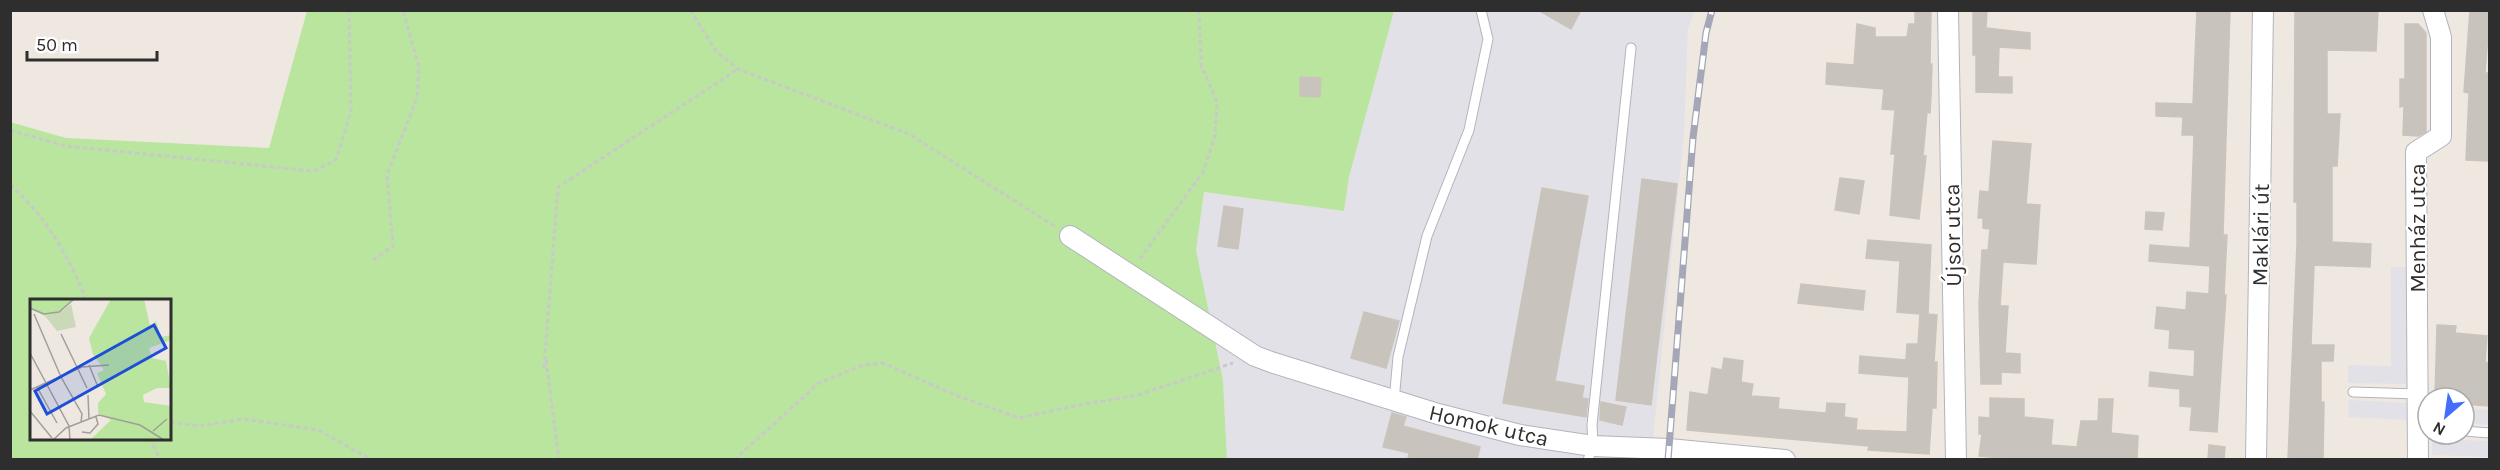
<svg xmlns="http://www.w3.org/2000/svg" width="2500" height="470" viewBox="0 0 2500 470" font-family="Karla,sans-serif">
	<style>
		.industrial { fill: #e3e1e8 }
		.green { fill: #bae59e; fill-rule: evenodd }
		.building { fill: #c8c3bc; stroke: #cbc4ba; stroke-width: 1.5 }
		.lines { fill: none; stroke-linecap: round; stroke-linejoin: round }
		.service-casing { stroke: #b1b4be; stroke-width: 11 }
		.minor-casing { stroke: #b1b4be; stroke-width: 22 }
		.path { stroke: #c9c9c9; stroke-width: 3; stroke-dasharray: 4.5 3; stroke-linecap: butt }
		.service { stroke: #fff; stroke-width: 9 }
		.minor { stroke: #fff; stroke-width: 20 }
		.rail-casing { stroke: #a3a7b8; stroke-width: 7 }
		.rail { stroke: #fff; stroke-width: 4.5; stroke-dasharray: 14; stroke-linecap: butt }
		.labels { text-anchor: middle; stroke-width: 4.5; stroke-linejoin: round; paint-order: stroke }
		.street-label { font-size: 22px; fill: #2e2e2e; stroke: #fff }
		.inset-road { fill: none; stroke: #a29e99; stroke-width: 1.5 }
		.view { fill: #1d4ed8; fill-opacity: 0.15; stroke: #1d4ed8; stroke-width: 3 }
		.inset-edge { fill: none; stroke: #2e2e2e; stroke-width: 3 }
	</style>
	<rect width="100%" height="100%" fill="#efe8e1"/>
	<g class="industrial">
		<path d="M1394 11H1694L1688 29 1684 133 1651 459H1227L1223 380 1196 250 1204 192 1344 211 1349 177Z"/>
		<path d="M2391 267H2408V384L2348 383V365L2391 366Z"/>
		<path d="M2349 400 2409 403 2408 420 2348 417Z"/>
		<path d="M2464 408 2489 410V425L2464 423Z"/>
		<path d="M2432 439 2489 441V457L2432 455Z"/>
	</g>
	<path class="green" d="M307 11H1394L1349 177 1344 211 1204 192 1196 250 1223 380 1227 459H11L10 122 66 138 269 148ZM32 300H170V438H32Z"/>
	<g class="building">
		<path d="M1538 10H1581L1571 29Z"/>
		<path d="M1915 10H1931L1930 64H1932L1931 96 1930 113 1927 112 1923 156H1926L1919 219 1890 215 1895 154H1891L1895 110 1882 109 1884 89 1826 84 1827 63 1854 65 1857 24 1875 28V37H1907L1909 24H1915Z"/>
		<path d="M1973 10H1987L1986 28 2030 33V49L1999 47 1998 77H2012V93L1976 92V55H1973Z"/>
		<path d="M2197 10H2230L2223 235H2227L2224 295H2226L2217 432 2190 430 2192 407 2180 406V389L2149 386 2150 372 2194 377 2195 350 2169 348 2170 330 2155 328 2157 307 2186 310 2187 292 2209 294 2210 266 2149 261 2150 245 2190 248 2194 135H2182L2183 117 2156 116V103L2193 104Z"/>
		<path d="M2295 10H2378L2376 51 2327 50V114H2340L2337 166H2332V242L2371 244 2370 267 2314 265 2311 345H2334L2333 361H2321V402H2324L2323 459H2288L2297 243V202H2294Z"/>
		<path d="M2470 10H2490L2485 73H2490L2488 141H2490V161L2466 160 2469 93 2464 92Z"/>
		<path d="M2405 24H2418L2426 33V132L2418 136 2403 135 2404 106 2400 107V79H2405Z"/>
		<path d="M1300 77 1321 78 1320 97 1300 96Z"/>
		<path d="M1993 141 2031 144 2026 204 2040 205 2036 264 2003 262 2000 306H2008L2005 353 2020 354V373L2001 372V384H1981L1979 304 1982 250H1988L1990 229 1983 228V218H1978L1980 191 1989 192Z"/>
		<path d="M1840 178 1864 181 1859 214 1835 210Z"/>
		<path d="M1642 179 1677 184 1651 405 1616 400Z"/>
		<path d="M1542 188 1588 196 1555 381 1584 386 1582 398 1588 399 1586 417 1503 403Z"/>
		<path d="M1224 206 1243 209 1238 249 1218 246Z"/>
		<path d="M2146 212 2164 213 2162 230 2145 229Z"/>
		<path d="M1868 240 1931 245 1928 314 1937 315 1934 362H1937L1936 408H1932L1929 454 1868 450 1869 446 1687 430 1690 392 1708 395 1712 368 1722 370 1724 358 1743 361 1741 382 1753 384 1751 396 1779 398 1778 409 1826 413 1827 403 1845 404 1844 417 1857 419 1856 430 1907 432 1909 377 1859 373 1860 356 1906 360 1907 344H1918L1920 314 1897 312 1900 261 1866 258Z"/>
		<path d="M1801 284 1865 291 1863 310 1798 303Z"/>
		<path d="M1364 312 1399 321 1386 368 1351 358Z"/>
		<path d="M2437 325 2456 326 2455 333 2487 336 2485 362 2490 363 2488 406 2464 404V398H2435Z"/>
		<path d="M1990 398 2024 399V417L2053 420 2051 445 2077 447 2081 421H2098L2099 399H2113L2111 433 2138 436 2137 459H2013L1979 456 1982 434H1979V417L1990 418Z"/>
		<path d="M1601 402 1626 407 1622 425 1600 420Z"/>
		<path d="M1392 413 1406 417 1403 426 1480 447 1477 459H1408L1409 453 1383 447Z"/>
		<path d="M2209 445 2225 447 2224 459H2208Z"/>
	</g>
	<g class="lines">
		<defs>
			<g id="service">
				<path d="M2353 392 2418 394"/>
				<path d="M1394 401 1398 357 1427 236 1469 130 1488 39 1481 10"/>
				<path d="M2464 431 2490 433"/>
				<path d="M1588 460 1593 446 1592 425 1631 48"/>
			</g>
			<g id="minor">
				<path d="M1948 10 1956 460"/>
				<path d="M1070 236 1255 356 1271 362 1438 414 1520 435 1593 446 1669 449 1785 460"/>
				<path d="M2256 460 2263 10"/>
				<path d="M2418 460 2416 152 2441 136V37L2433 10"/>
			</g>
		</defs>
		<use href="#service" class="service-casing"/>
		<use href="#minor" class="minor-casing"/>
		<g class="path">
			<path d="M690 10 716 51 738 69 909 134 1056 227"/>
			<path d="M10 130 65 146 314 171 336 160 351 111 349 10"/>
			<path d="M10 185C44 213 71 260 86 300"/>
			<path d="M1140 259 1203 172 1215 136 1217 102 1201 65 1199 10"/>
			<path d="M373 260 393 246 387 175 417 98 419 67 403 10"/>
			<path d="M546 360 559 460"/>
			<path d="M544 368 558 187 738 69"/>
			<path d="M170 422 198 426 244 419 318 430 372 460"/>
			<path d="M150 438 160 460"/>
			<path d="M734 460 819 383 863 365 883 363 955 395 1019 418 1075 406 1138 395 1233 363"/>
		</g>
		<use href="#service" class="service"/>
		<use href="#minor" class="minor"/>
		<defs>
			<path id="rail" d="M1668 460 1693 138 1706 33 1712 10"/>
		</defs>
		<use href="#rail" class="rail-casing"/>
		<use href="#rail" class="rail"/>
	</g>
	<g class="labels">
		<g class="street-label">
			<text transform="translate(2417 228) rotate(-90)" y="8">Menház utca</text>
			<text transform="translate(1952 235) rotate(-91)" y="8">Újsor utca</text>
			<text transform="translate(2260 235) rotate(-89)" y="8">Maklári út</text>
			<text transform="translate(1489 425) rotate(13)" y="8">Homok utca</text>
		</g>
	</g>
	<g transform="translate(30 299)">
		<rect width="141" height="141" fill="#efe8e1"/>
		<path d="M0 0H45L29 14 15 17 0 10ZM81 0H114L120 27 126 22 131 38 141 36V41L119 49 122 59 136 62 141 89H127L113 96 114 103 141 107V141H60L81 121 68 114V104L76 95 67 74 74 71 63 55 59 39Z" fill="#bae59e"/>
		<path d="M41 5 46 28 27 32 15 17 29 14Z" fill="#cad9b8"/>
		<path class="inset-road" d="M0 9 14 15 29 13 44 0M4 15 31 78 52 115 51 123M31 35 57 89M0 54 39 127 40 141M59 66 68 88M7 88 27 124M0 91 52 68 79 66M58 96 59 120M0 112 22 139M123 132 137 120M52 133 60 134 68 125 66 118M23 141 36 129 69 116 110 126 134 141"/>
		<path class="view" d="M124 26 136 49 17 115 5 92Z"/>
		<rect width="141" height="141" class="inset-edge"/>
	</g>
	<rect width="2500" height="470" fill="none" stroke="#2e2e2e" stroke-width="24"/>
	<g transform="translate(2446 416) rotate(209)"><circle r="28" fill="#ffffff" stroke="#ababab" stroke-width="1.5"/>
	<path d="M0-4.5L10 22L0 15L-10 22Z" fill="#426efb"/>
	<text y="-9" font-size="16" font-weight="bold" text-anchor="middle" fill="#2e2e2e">N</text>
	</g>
	<path d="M27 51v9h130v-9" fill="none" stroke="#2e2e2e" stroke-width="3"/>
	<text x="36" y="51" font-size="18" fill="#2e2e2e" stroke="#ffffff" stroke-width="4.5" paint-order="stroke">50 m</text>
</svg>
